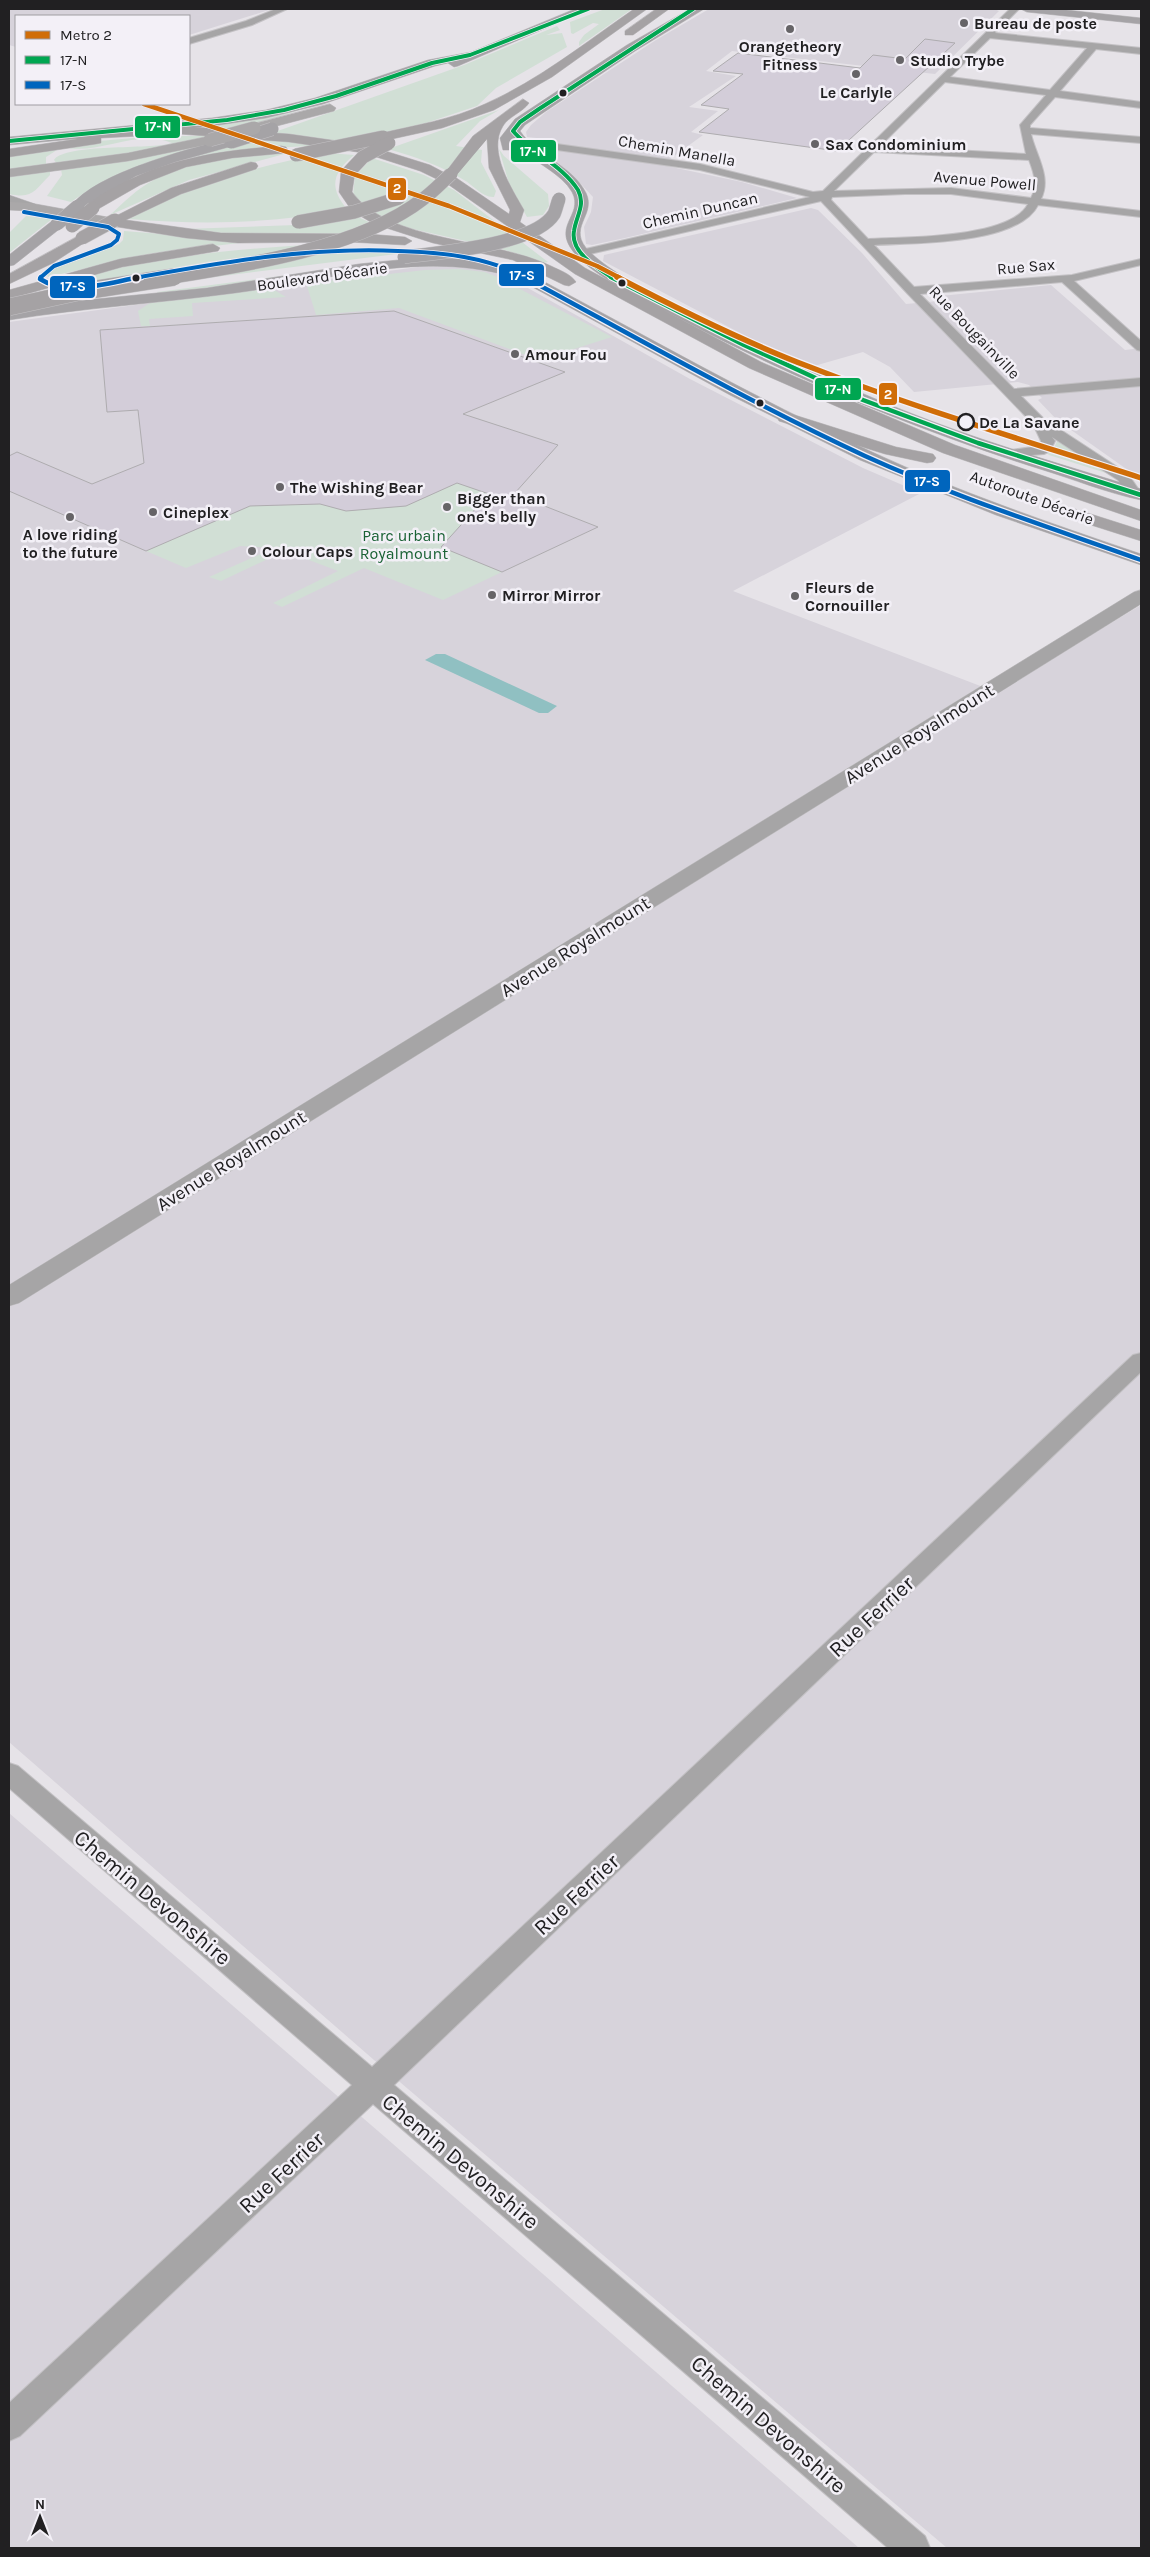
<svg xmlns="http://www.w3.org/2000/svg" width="1150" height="2557" viewBox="0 0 1150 2557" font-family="Karla,sans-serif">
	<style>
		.built { fill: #d7d3db }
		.green { fill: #d1dfd5 }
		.water { fill: #90c0c2 }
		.building { fill: #d3cdd9; stroke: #aeacaf }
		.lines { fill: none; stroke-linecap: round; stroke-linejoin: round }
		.minor-casing { stroke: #c3c1c4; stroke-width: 2 }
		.tertiary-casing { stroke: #c3c1c4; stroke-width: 1 }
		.secondary-casing { stroke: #c3c1c4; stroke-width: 1 }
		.primary-casing { stroke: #c3c1c4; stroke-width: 1 }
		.motorway-casing { stroke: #c3c1c4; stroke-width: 1 }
		.minor { fill: #a6a5a6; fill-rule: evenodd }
		.tertiary { fill: #a6a5a6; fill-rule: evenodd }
		.secondary { fill: #a5a3a6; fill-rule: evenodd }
		.primary { fill: #aaa8a9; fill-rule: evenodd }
		.motorway { fill: #a5a2a4; fill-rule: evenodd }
		.secondary-bridge-casing { stroke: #c3c1c4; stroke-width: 14; stroke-linecap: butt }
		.primary-bridge-casing { stroke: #c3c1c4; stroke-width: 14; stroke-linecap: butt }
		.motorway-bridge-far1-casing { stroke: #c3c1c4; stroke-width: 14; stroke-linecap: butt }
		.motorway-bridge-casing { stroke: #c3c1c4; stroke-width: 18; stroke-linecap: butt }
		.secondary-bridge { stroke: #a5a3a6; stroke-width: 13 }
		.primary-bridge { stroke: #aaa8a9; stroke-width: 13 }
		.motorway-bridge-far1 { stroke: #a5a2a4; stroke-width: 13 }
		.motorway-bridge { stroke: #a5a2a4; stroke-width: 17 }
		.bus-1-far1-casing { stroke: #f3f0f7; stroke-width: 5.5 }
		.bus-1-casing { stroke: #f3f0f7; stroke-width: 7 }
		.bus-2-far1-casing { stroke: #f3f0f7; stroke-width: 5.5 }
		.bus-2-casing { stroke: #f3f0f7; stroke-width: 7 }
		.bus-1-far1 { stroke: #00a651; stroke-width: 4 }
		.bus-1 { stroke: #00a651; stroke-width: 4.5 }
		.bus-2-far1 { stroke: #0065bd; stroke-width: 4 }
		.bus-2 { stroke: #0065bd; stroke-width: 4.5 }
		.metro-1-far1-casing { stroke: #f3f0f7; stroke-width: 6 }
		.metro-1-casing { stroke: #f3f0f7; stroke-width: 8 }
		.metro-1-far1 { stroke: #d06d07; stroke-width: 4.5 }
		.metro-1 { stroke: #d06d07; stroke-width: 5.5 }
		.poi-dot { fill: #666467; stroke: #f3f0f7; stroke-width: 2 }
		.bus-dot { fill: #212022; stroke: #f3f0f7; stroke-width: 2 }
		.stop-dot { fill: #f3f0f7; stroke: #212022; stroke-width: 2.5 }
		.labels { text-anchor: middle; stroke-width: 5; stroke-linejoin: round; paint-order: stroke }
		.far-poi-label { font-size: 16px; font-weight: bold; fill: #212022; stroke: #f3f0f7; text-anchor: start }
		.far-street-label { font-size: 16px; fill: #212022; stroke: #f3f0f7 }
		.far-stop-label { font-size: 16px; font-weight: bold; fill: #212022; stroke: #f3f0f7; text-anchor: start }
		.far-park-label { font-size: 16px; fill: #1a6235; stroke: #f3f0f7 }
		.street-label { font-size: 19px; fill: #212022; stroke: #f3f0f7 }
		.near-street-label { font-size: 22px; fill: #212022; stroke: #f3f0f7 }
		.line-badge { stroke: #f3f0f7; stroke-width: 2 }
		.badge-label { font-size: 14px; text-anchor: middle; font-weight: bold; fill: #fff }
	</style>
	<rect width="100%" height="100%" fill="#e6e3e8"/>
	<g class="built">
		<path d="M9 9H272L189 35V16H16V47L9 45Z"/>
		<path d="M709 9H994L999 11 935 74 732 51 706 71 736 76 689 107 718 111 691 132 703 135 662 165 742 182 797 198 625 238 592 245 586 244 584 227 591 212 593 197 580 183 539 151 536 138 527 137 526 132 531 125 546 112 656 40Z"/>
		<path d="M811 208 818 210 862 253 906 304 939 301 940 296 1051 285 1125 350 1141 348V477L1125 468 1057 420 1038 400 1042 398 1029 385 1018 382 914 392 890 367 863 352 807 368 603 261 604 255Z"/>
		<path d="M449 266 488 270 510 278 690 379 863 468 921 493 733 591 996 692 1141 605V2548H947L374 2060 9 1742V322L418 267Z"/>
		<path d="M9 1813 378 2131 859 2548H9Z"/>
	</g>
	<g class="green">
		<path d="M605 9H632L579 46V42L584 35 599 24 593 23 573 34 571 33 570 22Z"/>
		<path d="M557 26 560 30 546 35 562 33 567 47 496 88 477 106 426 123 344 142 272 133 464 65Z"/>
		<path d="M371 88 235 130 199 128 188 125 221 122Z"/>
		<path d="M499 110 480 121 456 146 482 150 481 162 496 191 494 197C483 198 473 185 464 180 440 165 415 157 388 149Z"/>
		<path d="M156 136H215L162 148 58 165 54 160C65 143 150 150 172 143 138 128 97 156 64 147L88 142Z"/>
		<path d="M256 138 326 145 273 148 183 159Z"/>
		<path d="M219 141C167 156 116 171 71 202L47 196 62 175 61 169Z"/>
		<path d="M42 148 57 150 46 157V166L9 170V154Z"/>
		<path d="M499 149 504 156 548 194 549 206 543 215 527 217 510 187Z"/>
		<path d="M288 153 189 180 110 215C123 203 137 189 152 181 192 158 243 155 288 153Z"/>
		<path d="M328 153 354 155C332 173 329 188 347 209 274 224 203 225 129 219 190 185 259 165 328 153Z"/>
		<path d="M372 158 424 175 454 190 548 262 543 263 505 250 391 224 372 213 353 195 355 176Z"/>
		<path d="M50 171V175C34 191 33 199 9 194V175Z"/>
		<path d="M26 216 52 219 9 253V233Z"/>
		<path d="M356 216 369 222 337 235 211 233 185 229 296 225Z"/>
		<path d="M124 231 239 240V243L155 253 48 277 47 275 51 270 119 244 123 240Z"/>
		<path d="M305 245 282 252 213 261 91 282 59 283C140 259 221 250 305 245Z"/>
		<path d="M364 250 412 252 168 283 318 252Z"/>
		<path d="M442 255 453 256 158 294 157 292Z"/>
		<path d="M459 269 485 272 495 276 612 337 539 360 399 308 316 315 307 286 309 283 425 270Z"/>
		<path d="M271 288 286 297 192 303 193 316 149 319 150 326H141L138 311 150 303Z"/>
		<path d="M1057 441H1061L1106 473 1049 455 1046 452 1054 448Z"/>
		<path d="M457 483 496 488 445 548 502 572 443 600 364 568 282 607 273 603 338 571 285 551 221 581 209 577 274 548 240 546 186 568 146 551 250 506 320 504 346 511 406 506Z"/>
	</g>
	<path class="water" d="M436 654H445L557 706 548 713H539L425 660Z"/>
	<g class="building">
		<path d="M925 39 955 43 837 151 699 132 729 109 701 105 743 74 713 71 738 53 860 68 873 55 905 59Z"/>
		<path d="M394 311 565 372 463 414 558 445 514 494 598 527 502 572 441 547 489 494 457 483 406 506 346 511 320 504 250 506 146 551 9 491V456L17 452 92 484 144 463 138 410 107 412 100 330Z"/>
	</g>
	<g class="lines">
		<defs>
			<g id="minor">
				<path d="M276 9H287L252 25 189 44V38L246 21Z"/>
				<path d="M1010 9H1019L995 33 1141 48V54L1096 49 1060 91 1141 102V108L1055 97 1030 125V128L1141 137V143L1031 134C1036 156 1052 177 1041 199L1141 211V217L1038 205C1018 245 914 243 874 245L914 287 1072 275 1141 259V265L1074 281 1141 341V351L1137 350 1062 282 920 294 1014 389 1141 378V386L1021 396 1044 419 1128 474 1141 493 1140 497H1130L1118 480 1052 437 1055 441 1050 451 1044 454 1005 457 1003 454 1005 451 1039 446 1041 441 1033 424 907 293 821 201 581 256 575 253 577 251 810 197 700 170 521 145 516 142 521 139 700 164 813 192 823 191ZM990 38 1087 48 1050 90 950 77ZM945 82 1046 95 1020 125 1026 154 880 146ZM874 152 1029 160C1034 173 1038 185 1031 198L951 188 834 191ZM905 194H951L1028 204C1010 239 904 237 868 239L831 200 832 197Z"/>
				<path d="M1141 1353V1372L394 2085 925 2536 930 2548H888L373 2104 20 2436 9 2441V2403L352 2085 9 1788V1763L18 1766 372 2067 1133 1355Z"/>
			</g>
			<g id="tertiary">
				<path d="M9 195 35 204 37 207 30 211 9 204Z"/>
				<path d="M1141 590V604L19 1303 9 1306V1285L1134 592Z"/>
			</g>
			<g id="secondary">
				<path d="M575 9H590L458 66 454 67 448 63 435 66 323 104 266 118 212 126 9 145V137L212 118 266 110 315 98 428 60 471 52Z"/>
				<path d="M690 9H704L635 51 525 125 520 131C537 156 572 165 586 193 597 216 565 228 590 252 617 278 667 300 701 317 776 356 852 391 931 421 1000 447 1071 467 1141 489V500C1107 493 1073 479 1040 469 917 430 800 381 686 322 654 305 603 282 579 258 547 226 585 217 572 192 562 174 535 162 519 149L514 142 513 150H503L500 138 515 119 627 45Z"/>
				<path d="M1021 9H1057L1141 18V24L1027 12Z"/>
				<path d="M231 138 236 139 238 142 236 145 175 162 136 176 78 210 71 206C95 173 191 148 231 138Z"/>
				<path d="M57 220 64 224 62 227 14 265 9 266V255L52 221Z"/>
				<path d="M428 257C463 258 493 262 526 272 641 333 754 398 872 452 959 492 1050 523 1141 554V565L996 515 860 460 730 395 516 278C424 249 327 281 235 293 160 303 83 308 9 320V310L36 305 207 288 359 264Z"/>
			</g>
			<g id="primary">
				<path d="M330 104 336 108 334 111 254 132 248 128 249 125Z"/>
				<path d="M210 136 215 137 217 140 215 143 128 161 9 177V169L128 153Z"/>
				<path d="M9 202 30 203 118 219 125 223 118 227 30 211 9 210Z"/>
			</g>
			<g id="motorway">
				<path d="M634 9H647L552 77 494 110 442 128 383 141 376 137 378 134C415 125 451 120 485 104 539 80 586 42 634 9Z"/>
				<path d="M656 9H669L633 35H625V31Z"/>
				<path d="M523 99 529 103C523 112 508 117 503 126 487 151 512 189 524 210L520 222 585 268 761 362 955 445 1141 510V521L943 453 749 368 575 274 449 185 420 171 364 153 289 142 179 134 101 138V143L96 144 9 157V149L77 139 69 135 76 131 179 126 289 134 366 145 430 165 445 173 473 136ZM487 139 489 168 510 210 509 214 455 177Z"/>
				<path d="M281 146 286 147 288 150 286 153 232 158 186 167 140 185 93 212 86 208C93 198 107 191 117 186 168 158 224 150 281 146Z"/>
				<path d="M251 162 256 163 258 166 256 169 181 194 126 220 221 233 368 234 405 237 412 241 405 245 349 242 238 243 186 238 118 227 113 226 108 220 171 188Z"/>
				<path d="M348 169 355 173 352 192C390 243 494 238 551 266 559 270 571 274 576 282L569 286 564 285 513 260 433 243 374 224 352 211 339 192 341 173Z"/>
				<path d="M82 234 89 238 87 241 53 263 9 284V274Z"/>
				<path d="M213 244 220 248 218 251 122 267 9 299V290L120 259Z"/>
				<path d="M785 412 896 447 933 454 936 458 933 462 927 463 885 454 779 421 777 417 779 413Z"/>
				<path d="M1075 509 1141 530V541L1069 518 1066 514 1069 510Z"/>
			</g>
		</defs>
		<use href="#minor" class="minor-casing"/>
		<use href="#tertiary" class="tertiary-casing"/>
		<use href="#secondary" class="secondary-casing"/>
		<use href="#primary" class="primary-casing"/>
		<use href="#motorway" class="motorway-casing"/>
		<use href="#minor" class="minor"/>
		<use href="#tertiary" class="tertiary"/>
		<use href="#secondary" class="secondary"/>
		<use href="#primary" class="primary"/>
		<use href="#motorway" class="motorway"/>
		<defs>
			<g id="secondary-bridge">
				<path d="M231 142 272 129"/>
				<path d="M57 224 78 206"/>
				<path d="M404 257C438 253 535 245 554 214 556 210 557 204 559 199"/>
			</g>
			<path id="primary-bridge" d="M210 140 254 128"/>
			<g id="motorway-bridge-far1">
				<path d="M296 155 383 137"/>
				<path d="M348 173 363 157 389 143"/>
				<path d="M298 222 354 212 399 198"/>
				<path d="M72 226 93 208"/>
				<path d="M82 238 115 220"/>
				<path d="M166 278C243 266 360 248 423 199 433 192 442 182 451 174"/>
			</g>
			<path id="motorway-bridge" d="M9 307 78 292 174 277"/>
		</defs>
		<use href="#secondary-bridge" class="secondary-bridge-casing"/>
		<use href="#primary-bridge" class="primary-bridge-casing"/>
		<use href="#motorway-bridge-far1" class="motorway-bridge-far1-casing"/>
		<use href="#motorway-bridge" class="motorway-bridge-casing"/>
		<use href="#secondary-bridge" class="secondary-bridge"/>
		<use href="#primary-bridge" class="primary-bridge"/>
		<use href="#motorway-bridge-far1" class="motorway-bridge-far1"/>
		<use href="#motorway-bridge" class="motorway-bridge"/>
		<defs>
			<g id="bus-1-far1">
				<path d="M9 141 227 120 284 110 336 96 432 63 470 55 588 9"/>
				<path d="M613 278C597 268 570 252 574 231 576 216 586 205 578 190 563 166 532 153 513 131L520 122 539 109 693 9"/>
			</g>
			<path id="bus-1" d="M611 277 744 345 863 400 978 443 1141 495"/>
			<g id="bus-2-far1">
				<path d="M24 212 108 227 119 234 117 240 111 245 54 266 40 278"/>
				<path d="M134 278C223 262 307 247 398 251 441 252 488 257 527 278"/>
			</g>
			<g id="bus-2">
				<path d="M41 277 40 279C68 297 110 282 141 277"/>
				<path d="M524 277C637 338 749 402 865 456 955 497 1049 527 1141 560"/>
			</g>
		</defs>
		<use href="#bus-1-far1" class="bus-1-far1-casing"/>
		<use href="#bus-1" class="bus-1-casing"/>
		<use href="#bus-2-far1" class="bus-2-far1-casing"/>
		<use href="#bus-2" class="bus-2-casing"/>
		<use href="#bus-1-far1" class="bus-1-far1"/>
		<use href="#bus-1" class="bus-1"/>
		<use href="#bus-2-far1" class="bus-2-far1"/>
		<use href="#bus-2" class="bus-2"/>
		<defs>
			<path id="metro-1-far1" d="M144 104 449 206 597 266 620 278"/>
			<path id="metro-1" d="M617 277C680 310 744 342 810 367 918 409 1030 442 1141 478"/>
		</defs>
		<use href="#metro-1-far1" class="metro-1-far1-casing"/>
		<use href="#metro-1" class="metro-1-casing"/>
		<use href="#metro-1-far1" class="metro-1-far1"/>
		<use href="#metro-1" class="metro-1"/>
	</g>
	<g class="poi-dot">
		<circle cx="964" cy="23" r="5"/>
		<circle cx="790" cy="29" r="5"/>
		<circle cx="900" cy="60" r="5"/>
		<circle cx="856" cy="74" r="5"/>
		<circle cx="815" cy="144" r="5"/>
		<circle cx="515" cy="354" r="5"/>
		<circle cx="280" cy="487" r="5"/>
		<circle cx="447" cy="507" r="5"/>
		<circle cx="153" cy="512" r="5"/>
		<circle cx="70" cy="517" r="5"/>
		<circle cx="252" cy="551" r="5"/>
		<circle cx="492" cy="595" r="5"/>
		<circle cx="795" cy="596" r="5"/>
	</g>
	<g class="bus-dot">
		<circle cx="563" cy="93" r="4.5"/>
		<circle cx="136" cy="278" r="4.5"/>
		<circle cx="622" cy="283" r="4.5"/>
		<circle cx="760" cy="403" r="4.5"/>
	</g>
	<circle class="stop-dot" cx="966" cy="422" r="8"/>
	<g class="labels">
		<g class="far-poi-label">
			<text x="974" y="29">Bureau de poste</text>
			<text x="790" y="52" text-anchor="middle">Orangetheory<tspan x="790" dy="18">Fitness</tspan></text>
			<text x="910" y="66">Studio Trybe</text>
			<text x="856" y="98" text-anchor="middle">Le Carlyle</text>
			<text x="825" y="150">Sax Condominium</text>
			<text x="525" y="360">Amour Fou</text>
			<text x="290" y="493">The Wishing Bear</text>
			<text x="457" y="504">Bigger than<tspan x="457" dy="18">one's belly</tspan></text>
			<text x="163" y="518">Cineplex</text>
			<text x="70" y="540" text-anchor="middle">A love riding<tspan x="70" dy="18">to the future</tspan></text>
			<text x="262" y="557">Colour Caps</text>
			<text x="805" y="593">Fleurs de<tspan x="805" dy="18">Cornouiller</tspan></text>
			<text x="502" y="601">Mirror Mirror</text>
		</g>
		<g class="far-street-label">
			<text transform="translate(677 150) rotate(10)" y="6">Chemin Manella</text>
			<text transform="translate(985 180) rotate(5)" y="6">Avenue Powell</text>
			<text transform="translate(700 210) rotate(-13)" y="6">Chemin Duncan</text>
			<text transform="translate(1026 266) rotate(-5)" y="6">Rue Sax</text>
			<text transform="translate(322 276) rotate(-8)" y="6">Boulevard Décarie</text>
			<text transform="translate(975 332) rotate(46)" y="6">Rue Bougainville</text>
			<text transform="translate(1032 497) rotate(20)" y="6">Autoroute Décarie</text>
		</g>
		<g class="far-stop-label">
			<text x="979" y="428">De La Savane</text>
		</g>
		<g class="far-park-label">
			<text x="404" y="541">Parc urbain<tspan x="404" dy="18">Royalmount</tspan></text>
		</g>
		<g class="street-label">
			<text transform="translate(919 733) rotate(-32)" y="7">Avenue Royalmount</text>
			<text transform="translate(575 946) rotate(-32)" y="7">Avenue Royalmount</text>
			<text transform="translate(231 1160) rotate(-32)" y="7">Avenue Royalmount</text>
		</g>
		<g class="near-street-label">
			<text transform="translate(871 1616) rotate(-43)" y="8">Rue Ferrier</text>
			<text transform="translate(576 1894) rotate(-43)" y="8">Rue Ferrier</text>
			<text transform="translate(153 1897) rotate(40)" y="8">Chemin Devonshire</text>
			<text transform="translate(461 2161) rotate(40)" y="8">Chemin Devonshire</text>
			<text transform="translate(281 2172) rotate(-43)" y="8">Rue Ferrier</text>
			<text transform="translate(769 2424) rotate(41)" y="8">Chemin Devonshire</text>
		</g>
	</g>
	<g class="line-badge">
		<rect x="134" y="115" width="47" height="24" rx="5" fill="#00a651"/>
		<rect x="510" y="139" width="47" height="24" rx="5" fill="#00a651"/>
		<rect x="387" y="177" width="20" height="24" rx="5" fill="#d06d07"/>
		<rect x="498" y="263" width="47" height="24" rx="5" fill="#0065bd"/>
		<rect x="49" y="275" width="47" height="24" rx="5" fill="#0065bd"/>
		<rect x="814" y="377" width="48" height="24" rx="5" fill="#00a651"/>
		<rect x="878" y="382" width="20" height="24" rx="5" fill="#d06d07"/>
		<rect x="904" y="469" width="47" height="24" rx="5" fill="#0065bd"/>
	</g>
	<g class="badge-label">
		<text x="158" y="131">17-N</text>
		<text x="533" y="156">17-N</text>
		<text x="397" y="193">2</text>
		<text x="522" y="280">17-S</text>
		<text x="73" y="291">17-S</text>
		<text x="838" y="394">17-N</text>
		<text x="888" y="399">2</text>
		<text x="927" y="486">17-S</text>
	</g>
	<rect width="1150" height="2557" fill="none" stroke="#212022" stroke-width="20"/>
	<rect x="15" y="15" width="175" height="90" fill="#f3f0f7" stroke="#9f9da2"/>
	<rect x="25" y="31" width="25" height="8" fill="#d06d07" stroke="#9f9da2"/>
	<text x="60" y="40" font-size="15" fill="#212022">Metro 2</text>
	<rect x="25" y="56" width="25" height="8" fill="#00a651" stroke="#9f9da2"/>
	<text x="60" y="65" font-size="15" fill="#212022">17-N</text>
	<rect x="25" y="81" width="25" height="8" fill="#0065bd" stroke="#9f9da2"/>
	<text x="60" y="90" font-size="15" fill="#212022">17-S</text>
	<g transform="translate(40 2517)" stroke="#f3f0f7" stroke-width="4" paint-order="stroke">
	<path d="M0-4L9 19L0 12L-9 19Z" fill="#212022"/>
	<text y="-8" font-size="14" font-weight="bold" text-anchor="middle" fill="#212022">N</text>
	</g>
</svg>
